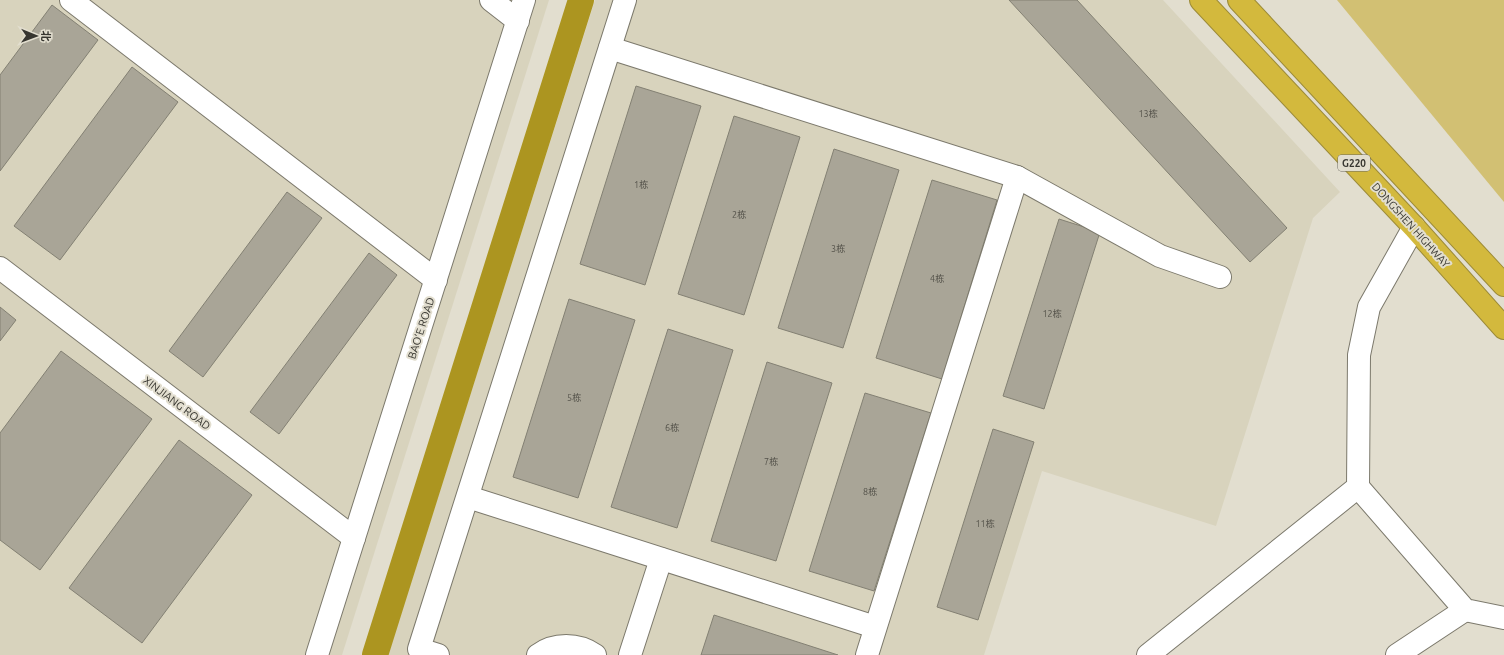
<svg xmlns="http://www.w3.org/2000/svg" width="1504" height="655" viewBox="0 0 1504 655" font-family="Ubuntu,'Noto Sans SC',sans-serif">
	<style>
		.built { fill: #d8d3bd }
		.green { fill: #d2c073 }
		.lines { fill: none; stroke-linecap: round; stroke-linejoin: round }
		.canal { stroke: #ac9520; stroke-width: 26 }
		.building { fill: #a9a597; stroke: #838073 }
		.minor-casing { stroke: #7c796c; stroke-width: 24 }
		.highway-casing { stroke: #9c8b38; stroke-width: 24 }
		.minor { stroke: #fff; stroke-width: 22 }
		.highway { stroke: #d3b93d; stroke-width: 22 }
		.labels { text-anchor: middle; stroke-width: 4; stroke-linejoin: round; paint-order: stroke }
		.number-label { font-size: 9px; fill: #54524a }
		.shield { fill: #e2decf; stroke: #6a6860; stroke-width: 1 }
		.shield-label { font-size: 10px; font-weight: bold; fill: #373630 }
		.street-label { font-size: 11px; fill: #373630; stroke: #e2decf }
	</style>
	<rect width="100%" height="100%" fill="#e2decf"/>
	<g class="built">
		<path d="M0 0H549L342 655H0Z"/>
		<path d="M595 0H1163L1340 192 1313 218 1216 526 1042 471 984 655H388Z"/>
	</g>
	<path class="green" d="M1337 0H1504V202Z"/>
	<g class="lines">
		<path class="canal" d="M375 655 581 0"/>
	</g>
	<g class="building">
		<path d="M1009 0H1077L1287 228 1250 262Z"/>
		<path d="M52 5 98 40 0 171V75Z"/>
		<path d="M132 67 178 102 60 260 14 226Z"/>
		<path d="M636 86 701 106 645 285 580 264Z"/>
		<path d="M734 116 800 137 744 315 678 294Z"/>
		<path d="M834 149 899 170 843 348 778 328Z"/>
		<path d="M932 180 997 200 942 379 876 358Z"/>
		<path d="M287 192 322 218 203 377 169 351Z"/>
		<path d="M1059 219 1100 232 1044 409 1003 396Z"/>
		<path d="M369 253 397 275 279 434 250 412Z"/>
		<path d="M569 299 635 320 578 498 513 477Z"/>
		<path d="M0 307 16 320 0 341Z"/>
		<path d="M668 329 733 350 677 528 611 507Z"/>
		<path d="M61 351 152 419 40 570 0 540V433Z"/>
		<path d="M767 362 832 383 776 561 711 541Z"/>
		<path d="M865 393 931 413 874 591 809 571Z"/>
		<path d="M993 429 1034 442 978 620 937 607Z"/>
		<path d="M179 440 252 495 142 643 69 588Z"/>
		<path d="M714 615 838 655H701Z"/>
	</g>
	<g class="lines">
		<defs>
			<g id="minor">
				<path d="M71 0 436 280"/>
				<path d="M491 0 518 21"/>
				<path d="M610 48 1017 177 1160 256 1220 277"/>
				<path d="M0 268 354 538"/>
				<path d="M1358 487 1465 610 1504 618"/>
				<path d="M468 497 875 627"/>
				<path d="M317 655 524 0"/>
				<path d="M438 655 419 649 625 0"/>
				<path d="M538 655C554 643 578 643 595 655"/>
				<path d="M630 655 661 559"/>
				<path d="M867 655 1017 177"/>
				<path d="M1148 655 1358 487 1359 355 1369 307 1414 227"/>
				<path d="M1397 655 1465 610"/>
			</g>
			<g id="highway">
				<path d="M1201 0 1414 227 1504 328"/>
				<path d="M1239 0 1504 285"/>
			</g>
		</defs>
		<use href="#minor" class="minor-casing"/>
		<use href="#highway" class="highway-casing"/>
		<use href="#minor" class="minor"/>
		<use href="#highway" class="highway"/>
	</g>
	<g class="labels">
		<g class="number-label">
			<text x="1148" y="117">13栋</text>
			<text x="641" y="188">1栋</text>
			<text x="739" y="218">2栋</text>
			<text x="838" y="252">3栋</text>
			<text x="937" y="282">4栋</text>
			<text x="1052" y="317">12栋</text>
			<text x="574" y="401">5栋</text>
			<text x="672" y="431">6栋</text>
			<text x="771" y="465">7栋</text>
			<text x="870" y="495">8栋</text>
			<text x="985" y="527">11栋</text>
		</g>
		<rect class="shield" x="1338" y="155" width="32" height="16" rx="3"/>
		<g class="shield-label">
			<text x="1354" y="167">G220</text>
		</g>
		<g class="street-label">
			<text transform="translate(1411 225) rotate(48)" y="4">DONGSHEN HIGHWAY</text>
			<text transform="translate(421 328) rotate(-72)" y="4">BAO’E ROAD</text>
			<text transform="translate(177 403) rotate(37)" y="4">XINJIANG ROAD</text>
		</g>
	</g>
	<g transform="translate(36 36) rotate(91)" stroke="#e2decf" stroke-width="3" paint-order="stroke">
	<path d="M0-3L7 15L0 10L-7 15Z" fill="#373630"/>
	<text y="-6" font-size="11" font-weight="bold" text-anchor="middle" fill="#373630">北</text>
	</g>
</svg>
